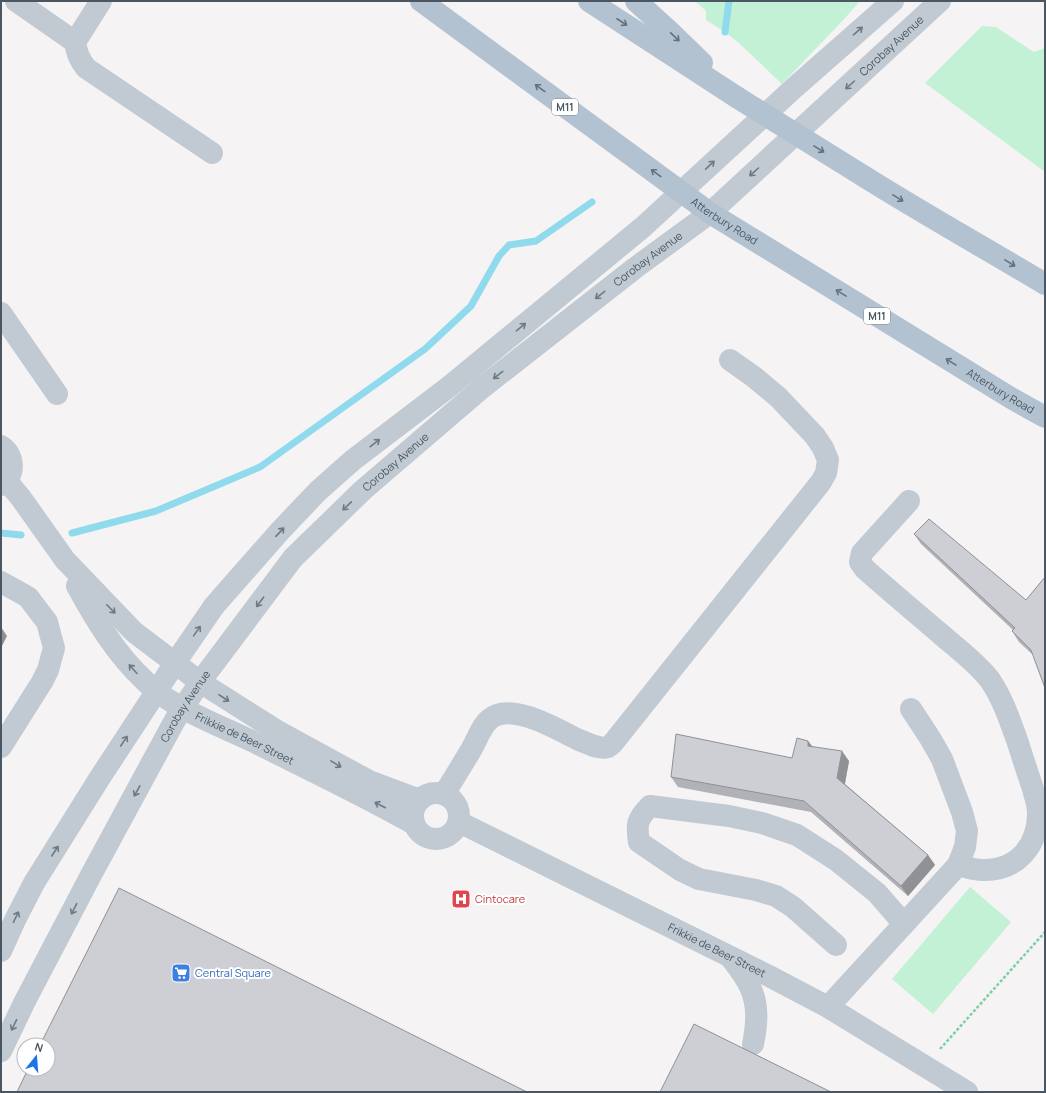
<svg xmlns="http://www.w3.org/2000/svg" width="1046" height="1093" viewBox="0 0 1046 1093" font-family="Manrope,sans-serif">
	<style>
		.green { fill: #c3f1d5 }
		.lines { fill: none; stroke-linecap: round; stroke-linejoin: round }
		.stream { stroke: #90daee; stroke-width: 7 }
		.path { stroke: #7ad0a6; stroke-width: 2.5; stroke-dasharray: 3 2; stroke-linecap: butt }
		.minor { stroke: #c1cad2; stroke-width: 22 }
		.major { stroke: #b3c2d1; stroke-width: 22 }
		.major-bridge { stroke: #b3c2d1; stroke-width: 22 }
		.wall { fill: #b0b2b7 }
		.shaded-wall { fill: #909195 }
		.building { fill: #cdcfd5; stroke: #909195 }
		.oneway { stroke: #64717d }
		.oneway2 { stroke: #6e7983 }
		.labels { text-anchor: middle; stroke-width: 4; stroke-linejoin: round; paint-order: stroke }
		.shield { fill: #fff; stroke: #808990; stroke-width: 1 }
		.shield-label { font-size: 10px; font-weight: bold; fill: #4a5661 }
		.street-label { font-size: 11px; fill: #4a5661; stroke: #fff }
		.health-label { font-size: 11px; fill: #be3a42; stroke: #fff; text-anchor: start }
		.shop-label { font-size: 11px; fill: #366cbe; stroke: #fff; text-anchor: start }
	</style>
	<rect width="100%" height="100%" fill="#f5f3f3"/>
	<g class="green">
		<path d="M695 1H860L846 17 782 84 740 44 725 32 706 20V11Z"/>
		<path d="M982 26 996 27 1034 52 1045 48V172L925 83Z"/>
		<path d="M970 887 1011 922 933 1014 892 979Z"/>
	</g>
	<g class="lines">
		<g class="stream">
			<path d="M725 32 729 1"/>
			<path d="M1 533 21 535"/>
			<path d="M72 533 156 511 260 467 425 349 471 306 499 256 509 245 536 241 592 202"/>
		</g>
		<path class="path" d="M940 1049 1045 932"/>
		<g class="minor">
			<path d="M16 1 75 42"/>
			<path d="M101 1 75 42C77 53 79 59 86 68L212 153"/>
			<path d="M1 313 57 394"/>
			<path d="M1 446C15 455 16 476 1 485"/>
			<path d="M6 480 21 498 65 560 134 632 200 682 279 732 369 781 420 800"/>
			<path d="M909 501 862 553 860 562 865 569C891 592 917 614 943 636 959 650 977 663 990 680 1003 699 1010 721 1018 743 1023 759 1028 774 1033 789 1035 797 1038 805 1038 813 1038 847 1016 871 982 870 974 870 966 867 958 865"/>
			<path d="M1 582 28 597 47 622 54 648 48 670 42 682 1 747"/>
			<path id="s1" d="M77 586C95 619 116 654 144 680 148 684 153 689 157 692 186 713 220 726 252 741 306 768 361 794 414 824"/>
			<circle cx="436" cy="816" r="23"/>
			<path d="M444 794C453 780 462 765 471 750 477 740 481 726 490 719 511 701 558 730 579 740 588 743 598 750 608 747 610 746 612 744 613 743L821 482 826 473 828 460 823 448 815 436 778 397 754 377 730 360"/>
			<path id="s2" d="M459 822 769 976 828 1007 967 1092"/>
			<path d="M836 945 793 907 776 896 756 890 699 879 680 870 639 842C636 824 637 819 650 806L729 816 762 823 797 835 836 860 877 893 904 924"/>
			<path d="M1 951 15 920 34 883 99 779 175 663 214 606 280 531 318 491 353 460 450 386 643 227 794 88 893 1"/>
			<path d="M731 958C738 967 746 977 750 987 759 1005 757 1025 753 1044"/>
			<path d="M828 1007 958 865 965 847 967 831 962 812 942 759 930 738 911 709"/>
			<path id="s3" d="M1 1051 25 1001 91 875 175 720 200 682 293 558 363 490 483 387 635 268 710 213 940 1"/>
		</g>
		<g class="major">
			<path id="s4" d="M421 1 710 213 1011 398 1045 417"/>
			<path d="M589 1 738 98"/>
			<path d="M636 1 670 32 702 63"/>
			<path d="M865 177C924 214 985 248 1045 284"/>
		</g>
		<path class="major-bridge" d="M738 98 865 177"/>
	</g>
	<g class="wall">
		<path d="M914 534 1026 600 1033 655 1019 642 1012 631 1013 630 921 544Z"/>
		<path d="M812 746 849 761 845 784 928 855 935 865 908 896 811 812 678 787 671 777 792 758Z"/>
	</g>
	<g class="shaded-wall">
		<path d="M1 627 7 636 1 648Z"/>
		<path d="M808 741 816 751 808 746Z"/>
		<path d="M842 751 849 761 844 788 837 778Z"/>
		<path d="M928 855 935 865 908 896 901 886Z"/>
	</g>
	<g class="building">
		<path d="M929 519 1026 600 1045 577V688L1031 650 1012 631 1015 628 914 534Z"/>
		<path d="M676 734 792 758 797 738 808 741V746L842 751 837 778 928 855 901 886 804 801 671 777Z"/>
		<path d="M119 888 527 1092H17L28 1069H48V1045H40Z"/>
		<path d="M694 1024 831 1092H660Z"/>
	</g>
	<defs><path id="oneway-shaft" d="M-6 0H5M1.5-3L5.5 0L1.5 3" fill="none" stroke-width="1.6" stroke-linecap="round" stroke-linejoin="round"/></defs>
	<g class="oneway">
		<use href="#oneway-shaft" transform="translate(622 22) rotate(33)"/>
		<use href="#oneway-shaft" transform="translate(675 37) rotate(44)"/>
		<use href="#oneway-shaft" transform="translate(540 88) rotate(-144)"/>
		<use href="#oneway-shaft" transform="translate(819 149) rotate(32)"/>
		<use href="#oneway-shaft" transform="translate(656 173) rotate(-144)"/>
		<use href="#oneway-shaft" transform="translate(898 198) rotate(31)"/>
		<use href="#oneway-shaft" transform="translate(1010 263) rotate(31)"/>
		<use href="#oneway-shaft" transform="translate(841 293) rotate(-148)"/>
		<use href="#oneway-shaft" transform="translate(951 362) rotate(-148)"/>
	</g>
	<g class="oneway2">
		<use href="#oneway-shaft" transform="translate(858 31) rotate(-41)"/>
		<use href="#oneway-shaft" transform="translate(850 85) rotate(138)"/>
		<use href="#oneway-shaft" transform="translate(710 165) rotate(-43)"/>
		<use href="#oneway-shaft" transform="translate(754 172) rotate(138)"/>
		<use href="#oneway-shaft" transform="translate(600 295) rotate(142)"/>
		<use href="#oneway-shaft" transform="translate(521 327) rotate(-39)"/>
		<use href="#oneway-shaft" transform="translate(498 375) rotate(142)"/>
		<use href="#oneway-shaft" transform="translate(375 443) rotate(-38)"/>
		<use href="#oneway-shaft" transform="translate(347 506) rotate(136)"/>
		<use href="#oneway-shaft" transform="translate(280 532) rotate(-47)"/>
		<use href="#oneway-shaft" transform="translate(260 602) rotate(127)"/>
		<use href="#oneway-shaft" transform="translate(111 609) rotate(45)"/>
		<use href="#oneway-shaft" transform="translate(197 631) rotate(-55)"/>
		<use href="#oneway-shaft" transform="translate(133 669) rotate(-132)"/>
		<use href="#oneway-shaft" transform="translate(224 698) rotate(33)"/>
		<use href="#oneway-shaft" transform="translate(124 741) rotate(-56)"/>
		<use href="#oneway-shaft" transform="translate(336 764) rotate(31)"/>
		<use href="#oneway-shaft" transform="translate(137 791) rotate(119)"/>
		<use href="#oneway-shaft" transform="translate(380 805) rotate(-153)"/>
		<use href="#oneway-shaft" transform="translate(55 851) rotate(-57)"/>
		<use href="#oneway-shaft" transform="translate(74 909) rotate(117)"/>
		<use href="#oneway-shaft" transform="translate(16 917) rotate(-64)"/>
		<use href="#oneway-shaft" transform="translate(14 1025) rotate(116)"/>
	</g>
	<defs>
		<symbol id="hospital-square" viewBox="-11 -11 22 22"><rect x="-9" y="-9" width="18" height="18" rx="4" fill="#e0444e" stroke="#fff"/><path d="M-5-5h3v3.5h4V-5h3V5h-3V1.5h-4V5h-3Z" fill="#fff"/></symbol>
		<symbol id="supermarket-square" viewBox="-11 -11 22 22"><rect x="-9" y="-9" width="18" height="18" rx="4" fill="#3f7fe0" stroke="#fff"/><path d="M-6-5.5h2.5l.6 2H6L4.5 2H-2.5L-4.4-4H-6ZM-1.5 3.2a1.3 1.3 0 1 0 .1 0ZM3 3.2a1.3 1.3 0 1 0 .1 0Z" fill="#fff"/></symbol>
	</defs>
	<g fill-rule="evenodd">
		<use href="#hospital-square" x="450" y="888" width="22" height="22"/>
		<use href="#supermarket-square" x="170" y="962" width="22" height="22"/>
	</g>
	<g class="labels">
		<g class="shield">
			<rect x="552" y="99" width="26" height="16" rx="3"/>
			<rect x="864" y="308" width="26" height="16" rx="3"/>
		</g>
		<g class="shield-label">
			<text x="565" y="111">M11</text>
			<text x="877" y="320">M11</text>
		</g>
		<g class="street-label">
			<text dy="4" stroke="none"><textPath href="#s3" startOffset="1363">Corobay Avenue</textPath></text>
			<text dy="4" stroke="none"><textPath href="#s4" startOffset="375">Atterbury Road</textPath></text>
			<text dy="4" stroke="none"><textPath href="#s3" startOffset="1039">Corobay Avenue</textPath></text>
			<text dy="4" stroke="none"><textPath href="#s4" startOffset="699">Atterbury Road</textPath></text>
			<text dy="4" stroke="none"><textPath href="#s3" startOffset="715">Corobay Avenue</textPath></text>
			<text dy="4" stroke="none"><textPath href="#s3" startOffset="391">Corobay Avenue</textPath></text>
			<text dy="4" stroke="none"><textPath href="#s1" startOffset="233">Frikkie de Beer Street</textPath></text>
			<text dy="4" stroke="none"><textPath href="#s2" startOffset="288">Frikkie de Beer Street</textPath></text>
		</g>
		<g class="health-label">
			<text x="475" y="903">Cintocare</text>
		</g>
		<g class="shop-label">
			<text x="195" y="977">Central Square</text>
		</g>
	</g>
	<rect width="1046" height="1093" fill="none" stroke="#4a5661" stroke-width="4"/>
	<g transform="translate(36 1057) rotate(17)"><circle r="19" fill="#ffffff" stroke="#b7bbc0"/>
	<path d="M0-3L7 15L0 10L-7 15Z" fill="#1a73e8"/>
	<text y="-6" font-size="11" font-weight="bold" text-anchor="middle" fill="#4a5661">N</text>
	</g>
</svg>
